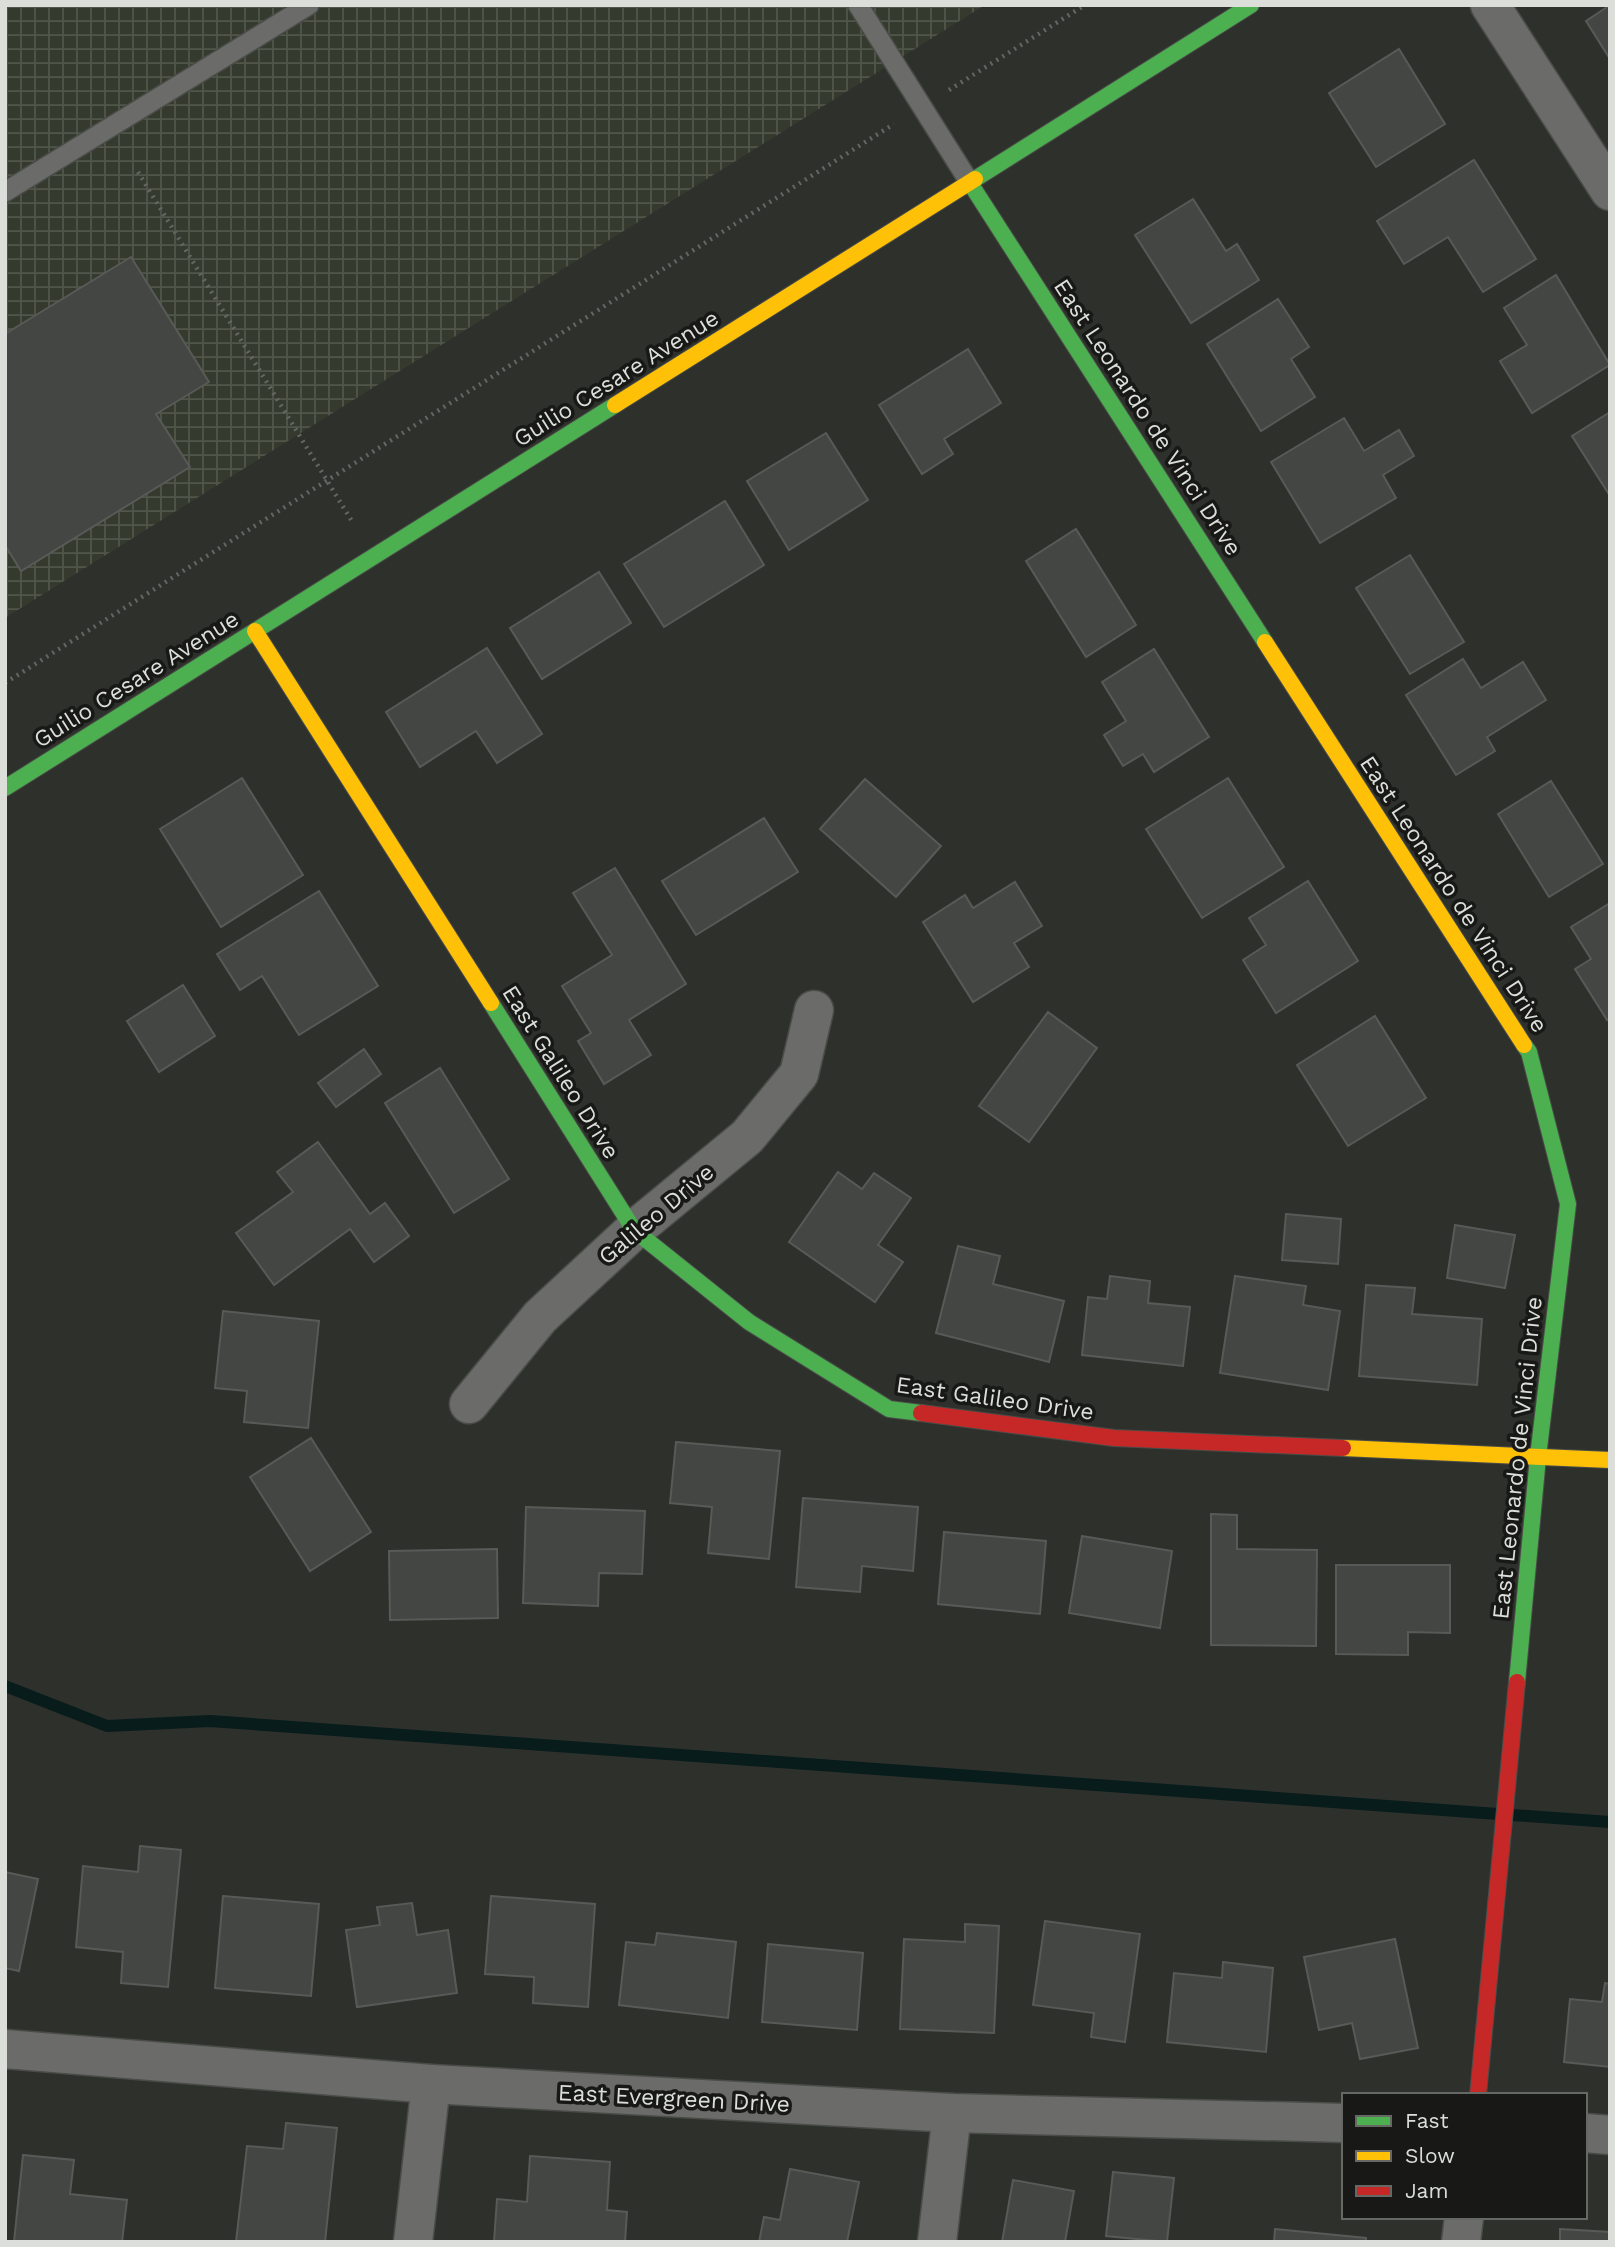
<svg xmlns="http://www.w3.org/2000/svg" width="1615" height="2247" viewBox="0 0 1615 2247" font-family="'Work Sans',sans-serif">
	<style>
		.industrial { fill: url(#industrial-grid) }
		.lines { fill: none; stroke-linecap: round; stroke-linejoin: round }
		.stream { stroke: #071c1b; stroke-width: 12 }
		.building { fill: #434643; stroke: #575a56; stroke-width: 2 }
		.lane-casing { stroke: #4a4c48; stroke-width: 22 }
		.street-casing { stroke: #4a4c48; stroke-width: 41 }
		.fast-casing { stroke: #4a4c48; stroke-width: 18 }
		.slow-casing { stroke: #4a4c48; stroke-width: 18 }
		.jam-casing { stroke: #4a4c48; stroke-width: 18 }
		.path { stroke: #646663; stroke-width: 4.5; stroke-dasharray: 2 5; stroke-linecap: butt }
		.lane { stroke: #6b6c69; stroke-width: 19 }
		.street { stroke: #6b6c69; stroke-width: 38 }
		.fast { stroke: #4caf50; stroke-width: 16 }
		.slow { stroke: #ffc107; stroke-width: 16 }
		.jam { stroke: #c62828; stroke-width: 16 }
		.labels { text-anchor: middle; stroke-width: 7; stroke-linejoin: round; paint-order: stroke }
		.street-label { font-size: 23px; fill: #dcdfd9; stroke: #181916 }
	</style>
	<defs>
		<pattern id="industrial-grid" width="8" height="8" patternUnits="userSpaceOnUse" patternTransform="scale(1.75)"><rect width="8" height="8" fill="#343a2d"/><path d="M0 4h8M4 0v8" fill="none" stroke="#51564b"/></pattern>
	</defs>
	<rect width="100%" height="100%" fill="#2e302c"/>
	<path class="industrial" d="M5 5H985L5 618Z"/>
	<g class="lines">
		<path class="stream" d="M5 1686 107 1726 210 1721 1610 1822"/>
	</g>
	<g class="building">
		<path d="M1610 5V59L1586 21Z"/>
		<path d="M1399 49 1445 124 1376 167 1329 93Z"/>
		<path d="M1474 160 1536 259 1483 292 1448 237 1404 264 1377 221Z"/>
		<path d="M1193 199 1226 251 1237 244 1259 280 1191 323 1135 235Z"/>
		<path d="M131 257 209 382 156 414 190 467 21 571 5 545V334Z"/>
		<path d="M1556 275 1610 365 1532 413 1500 361 1527 345 1504 308Z"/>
		<path d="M1278 299 1309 347 1291 359 1315 397 1261 431 1207 344Z"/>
		<path d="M968 349 1001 403 944 439 953 454 922 474 879 405Z"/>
		<path d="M1610 412V496L1572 436Z"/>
		<path d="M1344 418 1364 451 1399 430 1414 456 1383 475 1396 498 1320 543 1271 462Z"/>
		<path d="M826 433 868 500 789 550 747 481Z"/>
		<path d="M725 501 764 565 664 627 624 564Z"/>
		<path d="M1076 529 1136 625 1086 657 1026 561Z"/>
		<path d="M1410 555 1464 642 1410 674 1356 588Z"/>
		<path d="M599 572 631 623 542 679 510 628Z"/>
		<path d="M487 648 542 734 497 763 476 731 420 767 386 712Z"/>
		<path d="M1154 649 1209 737 1154 772 1143 754 1123 766 1104 735 1126 721 1102 682Z"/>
		<path d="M1463 659 1481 688 1523 662 1546 700 1487 737 1495 751 1456 775 1406 695Z"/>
		<path d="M242 778 303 875 221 927 160 829Z"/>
		<path d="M1228 778 1284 867 1202 918 1146 829Z"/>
		<path d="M865 779 941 846 896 897 820 829Z"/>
		<path d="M1551 781 1603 864 1549 897 1498 814Z"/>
		<path d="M764 818 798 872 696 935 662 881Z"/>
		<path d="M615 868 686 984 629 1020 651 1055 604 1084 578 1041 591 1033 562 986 612 955 573 893Z"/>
		<path d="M1308 881 1358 961 1276 1013 1243 960 1266 945 1249 918Z"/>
		<path d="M1015 882 1042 926 1014 943 1029 967 973 1002 923 922 965 895 973 908Z"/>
		<path d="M319 891 378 986 299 1035 262 976 240 990 217 954Z"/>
		<path d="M1610 903V1018L1607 1020 1575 969 1591 959 1571 927Z"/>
		<path d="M183 985 215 1036 159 1072 127 1021Z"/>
		<path d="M1048 1012 1097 1048 1029 1142 979 1106Z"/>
		<path d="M1375 1016 1426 1098 1348 1146 1297 1065Z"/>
		<path d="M364 1049 381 1074 336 1107 318 1083Z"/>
		<path d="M440 1068 509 1179 454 1213 385 1103Z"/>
		<path d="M318 1142 370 1214 385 1203 409 1236 374 1262 350 1229 274 1285 236 1233 293 1192 277 1172Z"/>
		<path d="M838 1172 862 1189 874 1173 911 1198 878 1245 903 1262 875 1302 789 1242Z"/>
		<path d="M1286 1214 1341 1219 1338 1264 1282 1260Z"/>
		<path d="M1455 1225 1515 1235 1505 1288 1447 1278Z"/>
		<path d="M958 1246 1000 1256 993 1284 1064 1301 1049 1362 936 1333Z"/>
		<path d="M1110 1276 1150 1281 1148 1303 1190 1307 1183 1366 1082 1355 1088 1297 1107 1299Z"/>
		<path d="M1235 1276 1306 1286 1303 1305 1340 1311 1328 1390 1220 1373Z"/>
		<path d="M1366 1285 1415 1288 1412 1314 1482 1319 1477 1385 1359 1376Z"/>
		<path d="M223 1311 319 1321 308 1428 244 1422 247 1391 215 1388Z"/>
		<path d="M311 1438 371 1532 310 1571 250 1477Z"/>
		<path d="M676 1442 780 1451 769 1559 708 1553 712 1507 670 1503Z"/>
		<path d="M803 1498 918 1507 913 1571 862 1566 860 1592 796 1587Z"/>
		<path d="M526 1507 645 1511 642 1574 599 1573 598 1606 523 1603Z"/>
		<path d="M1211 1514 1237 1515V1549L1317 1550 1316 1646 1211 1645Z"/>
		<path d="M944 1532 1046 1541 1040 1614 938 1604Z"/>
		<path d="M1082 1536 1172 1551 1160 1628 1069 1613Z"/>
		<path d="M497 1549 498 1618 390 1620 389 1551Z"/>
		<path d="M1336 1565H1450V1633L1408 1632V1655L1336 1654Z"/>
		<path d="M140 1846 181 1850 168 1987 121 1983 123 1952 76 1947 83 1866 138 1872Z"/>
		<path d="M5 1872 38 1879 19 1971 5 1968Z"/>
		<path d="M223 1896 319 1904 311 1996 215 1988Z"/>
		<path d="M491 1896 595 1904 588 2007 533 2003 534 1977 485 1974Z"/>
		<path d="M412 1903 417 1935 448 1930 457 1993 357 2007 346 1930 380 1925 377 1907Z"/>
		<path d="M1045 1921 1140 1934 1125 2042 1091 2037 1094 2013 1033 2005Z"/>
		<path d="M965 1924 999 1926 994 2033 900 2029 904 1939 965 1942Z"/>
		<path d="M657 1933 736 1942 728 2018 619 2005 626 1942 655 1945Z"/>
		<path d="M1395 1939 1418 2048 1360 2059 1352 2023 1319 2030 1304 1957Z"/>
		<path d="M768 1944 863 1953 857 2030 762 2022Z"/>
		<path d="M1223 1962 1273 1968 1266 2052 1167 2042 1174 1973 1222 1978Z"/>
		<path d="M1605 1983 1610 1984V2067L1564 2062 1570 1999 1602 2002Z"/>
		<path d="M286 2123 337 2128 325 2242H236L247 2146 283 2149Z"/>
		<path d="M23 2155 74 2160 70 2194 127 2200 122 2242H14Z"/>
		<path d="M530 2156 610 2162 607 2210 627 2212 625 2242H494L497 2199 527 2202Z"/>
		<path d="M790 2169 859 2182 847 2242H759L764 2217 780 2220Z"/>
		<path d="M1113 2172 1174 2178 1167 2242 1106 2236Z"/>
		<path d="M1013 2180 1074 2191 1065 2242H1002Z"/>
		<path d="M1275 2229 1366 2238V2242H1274Z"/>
		<path d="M1560 2229 1610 2232V2242H1560Z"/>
	</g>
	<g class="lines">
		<defs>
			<g id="lane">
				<path d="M858 5 970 183"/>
				<path d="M5 192 309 5"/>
			</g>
			<g id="street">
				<path d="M1490 5 1610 191"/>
				<path d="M469 1404 540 1317 634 1230 747 1137 799 1074 814 1010"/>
				<path d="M5 2049 431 2084 952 2113 1344 2123"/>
				<path d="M1585 2133 1610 2135"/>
				<path d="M413 2242 431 2084"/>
				<path d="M937 2242 952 2113"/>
				<path d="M1461 2242 1464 2217"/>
			</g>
			<g id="fast">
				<path d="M975 179 1251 5"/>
				<path d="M970 183 1265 642"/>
				<path d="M5 788 615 405"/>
				<path d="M491 1003 634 1230 749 1322 889 1409 921 1413"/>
				<path d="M1517 1682 1538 1457 1568 1204 1529 1052 1524 1045"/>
			</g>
			<g id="slow">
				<path d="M615 405 975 179"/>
				<path d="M255 631 491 1003"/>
				<path d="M1265 642 1524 1045"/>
				<path d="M1343 1448 1610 1460"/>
			</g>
			<g id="jam">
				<path d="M921 1413 1114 1438 1343 1448"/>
				<path d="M1478 2095 1517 1682"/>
			</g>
		</defs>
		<use href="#lane" class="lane-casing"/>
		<use href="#street" class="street-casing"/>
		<use href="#fast" class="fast-casing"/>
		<use href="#slow" class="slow-casing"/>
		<use href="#jam" class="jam-casing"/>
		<g class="path">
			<path d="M949 90 1085 5"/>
			<path d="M138 172 353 523"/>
			<path d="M5 683 894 124"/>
		</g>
		<use href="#lane" class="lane"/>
		<use href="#street" class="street"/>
		<use href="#fast" class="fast"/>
		<use href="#slow" class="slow"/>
		<use href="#jam" class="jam"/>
	</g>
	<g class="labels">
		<g class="street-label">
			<text transform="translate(616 378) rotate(-32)" y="8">Guilio Cesare Avenue</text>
			<text transform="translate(1148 417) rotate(57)" y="8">East Leonardo de Vinci Drive</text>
			<text transform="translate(136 679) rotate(-32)" y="8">Guilio Cesare Avenue</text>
			<text transform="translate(1454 894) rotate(57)" y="8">East Leonardo de Vinci Drive</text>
			<text transform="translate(561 1072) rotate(58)" y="8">East Galileo Drive</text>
			<text transform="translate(656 1214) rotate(-40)" y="8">Galileo Drive</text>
			<text transform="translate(995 1398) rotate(8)" y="8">East Galileo Drive</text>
			<text transform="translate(1517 1458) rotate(-84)" y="8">East Leonardo de Vinci Drive</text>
			<text transform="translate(674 2098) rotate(3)" y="8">East Evergreen Drive</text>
		</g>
	</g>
	<rect width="1615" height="2247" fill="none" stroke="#dcdfd9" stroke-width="14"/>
	<rect x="1342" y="2093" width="245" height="126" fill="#181916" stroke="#666864" stroke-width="2"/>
	<rect x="1356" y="2116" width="35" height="10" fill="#4caf50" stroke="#666864" stroke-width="2"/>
	<text x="1405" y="2128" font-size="21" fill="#dcdfd9">Fast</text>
	<rect x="1356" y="2151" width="35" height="10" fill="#ffc107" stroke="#666864" stroke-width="2"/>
	<text x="1405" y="2163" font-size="21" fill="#dcdfd9">Slow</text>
	<rect x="1356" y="2186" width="35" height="10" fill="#c62828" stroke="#666864" stroke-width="2"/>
	<text x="1405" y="2198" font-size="21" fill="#dcdfd9">Jam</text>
</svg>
